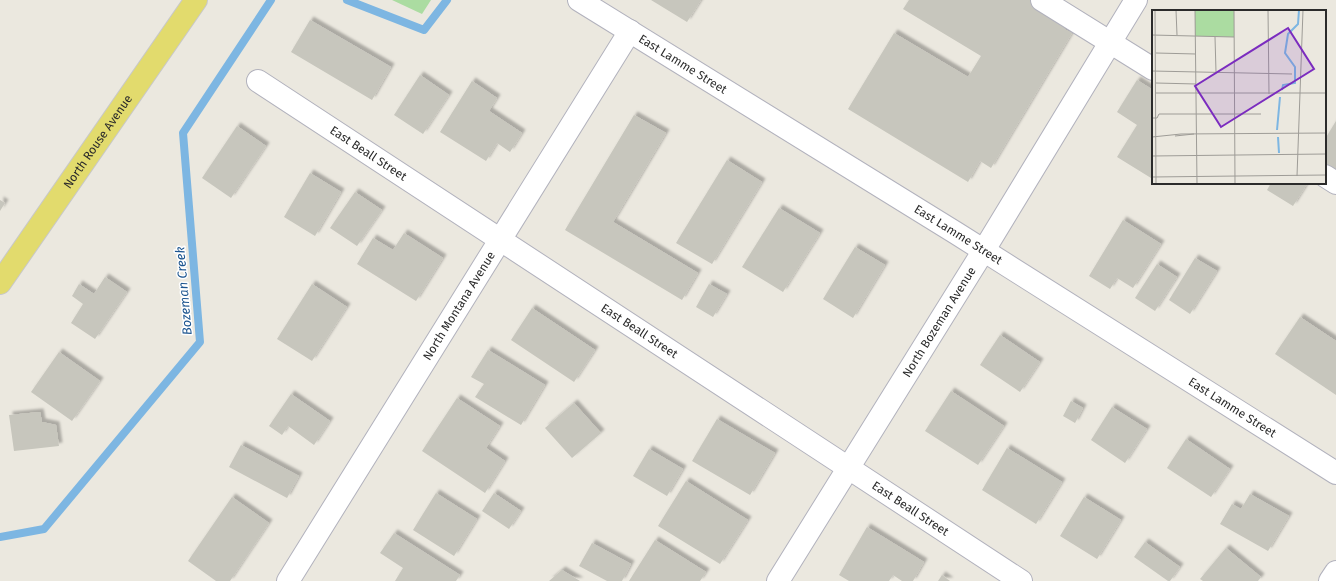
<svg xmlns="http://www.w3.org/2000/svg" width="1336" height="581" viewBox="0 0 1336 581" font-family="'Fira Sans',sans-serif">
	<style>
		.green { fill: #abdca1 }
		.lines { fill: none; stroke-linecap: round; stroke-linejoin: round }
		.stream { stroke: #7db6e2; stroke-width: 8 }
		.building { fill: #c7c6bd; filter: url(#shadow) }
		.minor-casing { stroke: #b2b2bd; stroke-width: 24 }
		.major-casing { stroke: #c8c8c8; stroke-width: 24 }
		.minor { stroke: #fff; stroke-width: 22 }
		.major { stroke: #e2db6d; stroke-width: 22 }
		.labels { text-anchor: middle; stroke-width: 3; stroke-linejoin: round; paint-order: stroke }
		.street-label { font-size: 12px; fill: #2b2b2b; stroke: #fff }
		.water-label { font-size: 13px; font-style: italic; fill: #1b548f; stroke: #fff }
		.inset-river { fill: none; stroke: #7db6e2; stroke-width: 2 }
		.inset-road { fill: none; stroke: #9e9c97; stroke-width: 1 }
		.view { fill: #7b2cbf; fill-opacity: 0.15; stroke: #7b2cbf; stroke-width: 2 }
		.inset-edge { fill: none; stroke: #2b2b2b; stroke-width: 2 }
	</style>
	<defs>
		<filter id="shadow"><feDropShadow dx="3.5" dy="-3.5" stdDeviation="1" flood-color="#0004"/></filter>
	</defs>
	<rect width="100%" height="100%" fill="#ebe8df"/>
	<path class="green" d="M392 0H431L422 14Z"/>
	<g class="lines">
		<g class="stream">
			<path d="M347 0 424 30 447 0"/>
			<path d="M0 537 44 529 200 342 183 133 271 0"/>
		</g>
	</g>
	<g class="building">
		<path d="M651 0H701L687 22Z"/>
		<path d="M909 0H1029L1067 23 1064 29 1072 33 991 168 980 161 968 182 848 109 894 33 968 77 981 56 903 9Z"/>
		<path d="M310 20 391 67 372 100 291 52Z"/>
		<path d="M420 75 449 95 423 134 394 115Z"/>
		<path d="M1137 80 1153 90V175L1151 178 1117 157 1137 125 1117 112Z"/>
		<path d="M472 81 497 98 489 111 522 133 510 152 497 143 486 161 440 132Z"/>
		<path d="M634 115 666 133 613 222 698 273 682 300 565 230Z"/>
		<path d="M1336 121V171L1325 164V139Z"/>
		<path d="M237 126 266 146 231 198 202 178Z"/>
		<path d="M727 160 762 182 712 264 676 243Z"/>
		<path d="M310 173 341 192 315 236 284 217Z"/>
		<path d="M1271 183H1305L1307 184 1293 206 1267 190Z"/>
		<path d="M355 192 382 210 357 246 330 228Z"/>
		<path d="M0 200 5 203 0 211Z"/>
		<path d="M779 208 820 233 783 292 742 267Z"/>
		<path d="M1123 220 1161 244 1133 288 1117 278 1110 289 1089 276Z"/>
		<path d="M404 233 443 258 416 301 357 264 373 238 393 250Z"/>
		<path d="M855 247 885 265 853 318 823 299Z"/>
		<path d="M1195 258 1217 271 1190 314 1169 300Z"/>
		<path d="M1157 264 1177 277 1155 311 1135 298Z"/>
		<path d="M105 277 127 292 95 339 71 323 83 304 72 296 79 284 94 294Z"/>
		<path d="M312 284 347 307 312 361 277 339Z"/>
		<path d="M709 284 727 294 713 317 696 307Z"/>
		<path d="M532 308 595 350 574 382 511 340Z"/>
		<path d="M1300 317 1336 341V395L1275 354Z"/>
		<path d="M1000 335 1040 362 1020 392 980 365Z"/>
		<path d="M488 350 545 385 521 425 475 397 484 384 471 377Z"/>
		<path d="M59 352 100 381 72 421 31 392Z"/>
		<path d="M951 391 1004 426 978 465 925 431Z"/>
		<path d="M291 394 330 421 314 445 288 426 282 435 269 426Z"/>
		<path d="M457 398 500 426 486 448 505 461 485 493 422 451Z"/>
		<path d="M1071 401 1083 408 1075 423 1063 416Z"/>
		<path d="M574 403 601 433 572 458 545 428Z"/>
		<path d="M1112 407 1147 429 1125 463 1091 440Z"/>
		<path d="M40 412 42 422 56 425 59 446 14 451 9 415Z"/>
		<path d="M717 419 775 453 750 495 692 461Z"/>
		<path d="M1186 439 1230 469 1211 497 1167 468Z"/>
		<path d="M241 445 299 476 287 498 229 467Z"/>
		<path d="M1007 448 1062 482 1036 524 982 490Z"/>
		<path d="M649 449 683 469 667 496 633 476Z"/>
		<path d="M686 481 748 520 720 564 658 526Z"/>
		<path d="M436 493 477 519 454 556 413 530Z"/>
		<path d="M494 493 521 511 509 529 482 511Z"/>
		<path d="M1250 494 1289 516 1268 551 1220 524 1232 504 1241 509Z"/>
		<path d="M232 497 269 523 230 581H216L188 561Z"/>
		<path d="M1084 497 1121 520 1097 559 1060 536Z"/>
		<path d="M867 527 924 562 913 581H902L893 575 889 581H849L839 575Z"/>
		<path d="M394 533 460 575 456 581H395L403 568 380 553Z"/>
		<path d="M655 540 706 572 700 581H629Z"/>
		<path d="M1145 542 1180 567 1170 581H1168L1134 557Z"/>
		<path d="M592 543 631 564 622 581H607L579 566Z"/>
		<path d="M1226 548 1261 577 1258 581H1203L1200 579Z"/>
		<path d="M562 570 580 581H549Z"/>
		<path d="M942 575 950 581H938Z"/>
	</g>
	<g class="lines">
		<defs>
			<g id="minor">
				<path id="s1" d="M579 0 956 233 1336 473"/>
				<path d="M1042 0 1153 69"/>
				<path id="s2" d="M258 81 1021 581"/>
				<path d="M1325 176 1336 183"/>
				<path id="s3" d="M288 581 630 31"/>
				<path id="s4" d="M778 581 984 250 1136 0"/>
				<path d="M1330 581 1336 572"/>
			</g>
			<g id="major">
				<path id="s5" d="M0 283 196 0"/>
			</g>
		</defs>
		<use href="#minor" class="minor-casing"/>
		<use href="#major" class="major-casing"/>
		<use href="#minor" class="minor"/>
		<use href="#major" class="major"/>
	</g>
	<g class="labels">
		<g class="street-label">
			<text dy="4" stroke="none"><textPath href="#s1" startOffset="122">East Lamme Street</textPath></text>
			<text dy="4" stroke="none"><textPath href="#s5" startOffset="172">North Rouse Avenue</textPath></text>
			<text dy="4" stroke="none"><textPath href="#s2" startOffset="132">East Beall Street</textPath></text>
			<text dy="4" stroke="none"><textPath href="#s1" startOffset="446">East Lamme Street</textPath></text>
			<text dy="4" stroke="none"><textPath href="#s3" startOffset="324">North Montana Avenue</textPath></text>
			<text dy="4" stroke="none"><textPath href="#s4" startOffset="305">North Bozeman Avenue</textPath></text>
			<text dy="4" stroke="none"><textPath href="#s2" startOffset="456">East Beall Street</textPath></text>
			<text dy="4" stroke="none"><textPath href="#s1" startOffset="770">East Lamme Street</textPath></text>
			<text dy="4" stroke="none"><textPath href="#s2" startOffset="780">East Beall Street</textPath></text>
		</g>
		<g class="water-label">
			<text transform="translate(183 291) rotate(-95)" y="5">Bozeman Creek</text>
		</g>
	</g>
	<g transform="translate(1152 10)">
		<rect width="174" height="174" fill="#ebe8df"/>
		<path d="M43 0H82V27L43 26Z" fill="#abdca1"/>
		<path class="inset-river" d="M130 80 131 75 143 73V57L133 43 136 24 146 14 147 0M125 120 128 87M126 127 127 143"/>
		<path class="inset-road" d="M3 0 4 174M24 0 25 25M43 0 45 174M82 0 83 174M116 0 117 84M0 25 82 27M63 27 64 62M4 43 44 44M0 61 140 64M4 73 44 74M4 83H174M0 108H5L7 104H109M23 126 42 124M0 127 29 124 174 123M0 146 174 144M145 166 151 0M0 167 174 165"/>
		<path class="view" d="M136 18 162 59 69 117 43 76Z"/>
		<rect width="174" height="174" class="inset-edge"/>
	</g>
</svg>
